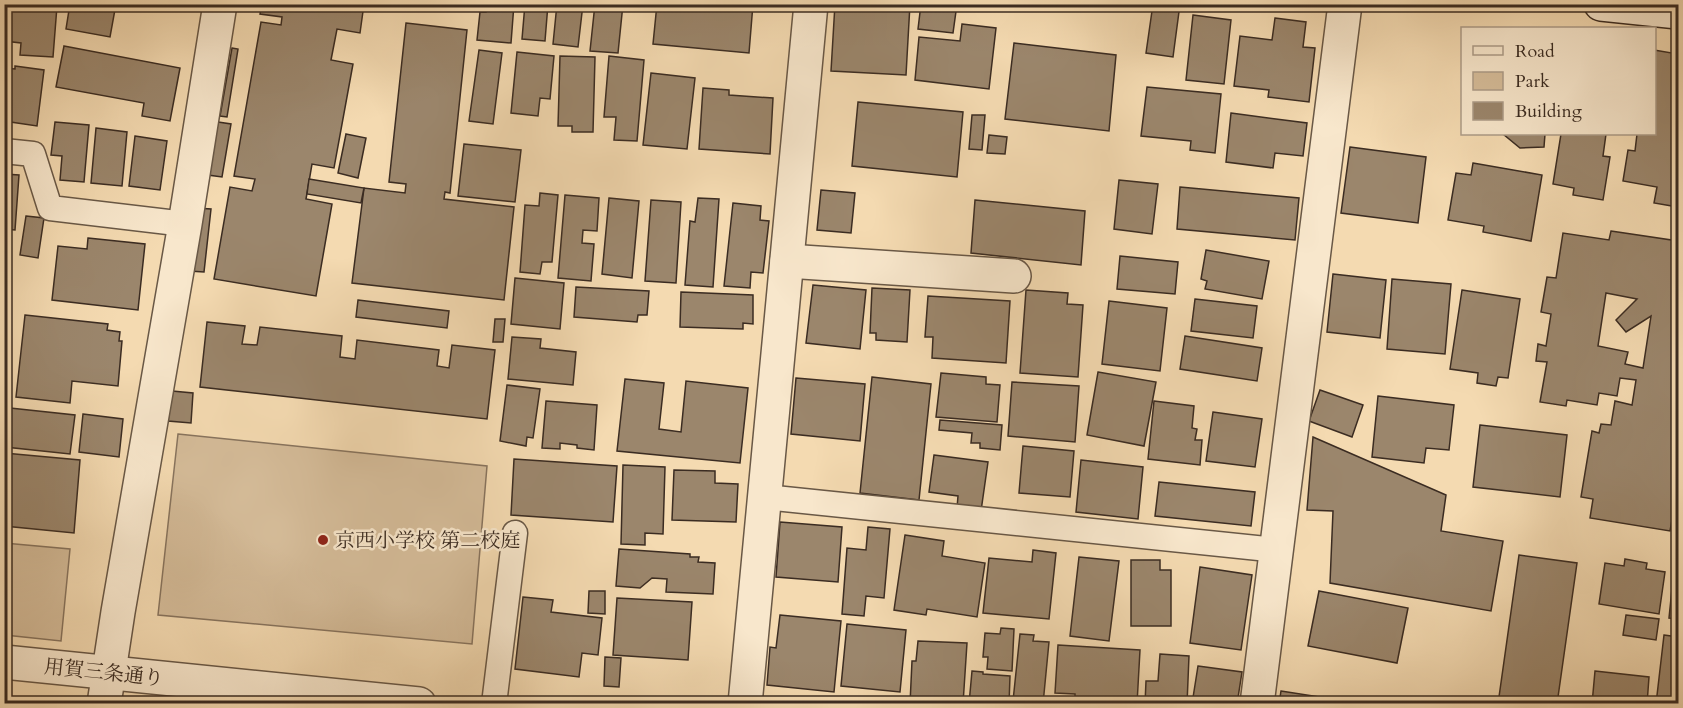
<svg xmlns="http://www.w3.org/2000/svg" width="1683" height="708" viewBox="0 0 1683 708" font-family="Cardo,'Noto Serif JP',serif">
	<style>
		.green { fill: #d5bc99; stroke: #88745e; stroke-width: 1.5 }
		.building { fill: #9b866c; stroke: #3b2c22; stroke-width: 1.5; fill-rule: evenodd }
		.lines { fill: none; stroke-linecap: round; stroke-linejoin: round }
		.lane-casing { stroke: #695846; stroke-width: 27 }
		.street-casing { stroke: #695846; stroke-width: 36 }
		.secondary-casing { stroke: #3b2c22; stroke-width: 36 }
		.lane { stroke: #f8e7cc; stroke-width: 24 }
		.street { stroke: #f8e7cc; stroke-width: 33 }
		.secondary { stroke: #f8e7cc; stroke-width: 33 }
		.poi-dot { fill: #8f2418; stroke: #f8e7cc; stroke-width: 2 }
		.labels { text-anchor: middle; stroke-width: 5; stroke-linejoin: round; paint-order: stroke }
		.poi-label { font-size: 20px; fill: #3b2c22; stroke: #f8e7cc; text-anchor: start }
		.street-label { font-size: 20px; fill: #3b2c22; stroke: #f8e7cc }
	</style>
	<rect width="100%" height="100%" fill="#f4dab1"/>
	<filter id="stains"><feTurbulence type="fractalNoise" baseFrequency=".00333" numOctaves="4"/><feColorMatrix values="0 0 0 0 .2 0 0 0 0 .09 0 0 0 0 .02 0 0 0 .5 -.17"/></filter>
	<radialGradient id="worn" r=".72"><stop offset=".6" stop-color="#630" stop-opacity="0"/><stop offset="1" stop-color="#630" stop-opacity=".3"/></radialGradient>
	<g class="green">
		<path d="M178 434 487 466 472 644 158 615Z"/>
		<path d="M4 543 70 549 61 641 5 635Z"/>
	</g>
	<g class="building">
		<path d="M4 4 57 6 53 57 20 55 21 43 4 41Z"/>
		<path d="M70 4H116L110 37 66 29Z"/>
		<path d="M262 4H364L360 33 337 29 331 60 353 64 334 168 312 164 306 199 332 204 316 296 214 279 230 187 252 191 255 179 234 176 261 22 281 25 282 17 260 14Z"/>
		<path d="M487 4H514L511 43 477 40 480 12H486Z"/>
		<path d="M525 4H548L545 41 522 39Z"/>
		<path d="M557 4H583L578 47 553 44Z"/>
		<path d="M595 4H623L618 53 590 51Z"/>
		<path d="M657 4H753L749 53 653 44Z"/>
		<path d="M835 4H910L906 75 831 71Z"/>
		<path d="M921 4H957L953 33 918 29Z"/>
		<path d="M1153 4H1180L1173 57 1146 53Z"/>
		<path d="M1193 15 1231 20 1224 84 1186 80Z"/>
		<path d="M1275 18 1306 22 1303 47 1315 48 1309 102 1268 97 1269 90 1234 86 1240 36 1272 40Z"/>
		<path d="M406 23 467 30 450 193 445 192 444 199 514 207 504 300 352 283 364 188 405 193 406 184 389 182Z"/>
		<path d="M962 24 996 28 989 89 915 80 919 37 960 41Z"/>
		<path d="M1014 43 1116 55 1109 131 1005 119Z"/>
		<path d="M64 46 180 68 170 121 142 116 144 103 56 87Z"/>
		<path d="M232 48 238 49 227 117 220 116Z"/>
		<path d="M479 50 502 53 493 124 469 121Z"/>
		<path d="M1654 50 1678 54 1675 80 1678 81V207L1654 203 1657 187 1623 181 1628 150 1635 151 1637 134H1654Z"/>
		<path d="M517 52 554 56 550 99 540 98 538 116 511 113Z"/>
		<path d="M560 56 595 57 593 132H572V126H558Z"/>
		<path d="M609 56 644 60 637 141 614 140 616 117H604Z"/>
		<path d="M15 66 44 70 37 126 4 121V68L15 69Z"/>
		<path d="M651 73 695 78 687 149 643 145Z"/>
		<path d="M1147 87 1221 94 1215 153 1190 150 1191 141 1141 136Z"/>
		<path d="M703 88 729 90V95L773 98 770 154 699 149Z"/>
		<path d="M858 102 963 112 957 177 852 166Z"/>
		<path d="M1231 113 1307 123 1303 156 1275 153 1273 168 1226 162Z"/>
		<path d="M972 115H985L982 150 969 149Z"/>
		<path d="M55 122 89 125 84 182 60 180 62 156 51 155Z"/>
		<path d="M218 122 231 124 222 177 208 175Z"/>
		<path d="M96 128 127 132 122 186 91 183Z"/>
		<path d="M346 134 366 138 358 178 338 173Z"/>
		<path d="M1503 134H1545L1544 147 1520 148Z"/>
		<path d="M1561 134H1606L1603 156 1610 157 1603 200 1573 195 1574 188 1553 184Z"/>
		<path d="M989 135 1007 137 1005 154 987 153Z"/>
		<path d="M135 136 167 141 160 190 129 186Z"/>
		<path d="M464 144 521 150 515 202 458 196Z"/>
		<path d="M1350 147 1426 157 1418 223 1341 213Z"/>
		<path d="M1473 163 1542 175 1531 241 1483 232 1484 226 1448 220 1456 173 1471 175Z"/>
		<path d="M4 174 19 175 15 230 4 229Z"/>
		<path d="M309 179 364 188 361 203 307 194Z"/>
		<path d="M1119 180 1158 184 1152 234 1114 229Z"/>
		<path d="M1180 187 1299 198 1295 240 1177 229Z"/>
		<path d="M821 190 855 193 851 233 817 230Z"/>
		<path d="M540 193 558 195 552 262H542L540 274 520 272 525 205 539 206Z"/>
		<path d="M565 195 599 198 597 231 583 230 582 243 594 244 591 281 558 278Z"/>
		<path d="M609 198 639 201 632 278 602 274Z"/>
		<path d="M698 198 719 199 713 287 685 285 690 221 695 222Z"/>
		<path d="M651 200 681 202 676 283 645 281Z"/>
		<path d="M975 200 1085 211 1081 265 971 253Z"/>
		<path d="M733 203 761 206 760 220 769 221 763 273 751 272 750 288 724 286Z"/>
		<path d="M196 208 211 209 204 272 189 271Z"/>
		<path d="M26 216 44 218 38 258 20 255Z"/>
		<path d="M1611 231 1678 241V510L1674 509 1670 531 1590 518 1593 499 1581 497 1592 431 1599 433 1601 424 1611 425 1615 401 1632 405 1636 380 1620 378 1617 396 1599 393 1597 405 1567 400 1566 406 1540 402 1547 362 1536 361 1538 344 1546 346 1551 314 1541 312 1547 277 1556 278 1563 233 1609 240ZM1606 293 1637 299 1616 320 1626 332 1651 316 1643 368 1625 364 1628 352 1598 346Z"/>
		<path d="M88 238 145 244 138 310 52 300 58 246 87 249Z"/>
		<path d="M1206 250 1269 261 1262 299 1205 289 1207 281 1201 279Z"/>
		<path d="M1120 256 1178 262 1175 294 1117 289Z"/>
		<path d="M1333 274 1386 280 1380 338 1327 332Z"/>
		<path d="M515 278 564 283 560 329 511 324Z"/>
		<path d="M1392 279 1451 284 1445 354 1387 349Z"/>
		<path d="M813 285 866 290 860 349 806 343Z"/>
		<path d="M576 287 649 291 647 315H638L637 322 574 317Z"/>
		<path d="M872 288 910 290 907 342 876 340V333H870Z"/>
		<path d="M1026 290 1068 293 1067 304 1083 305 1078 377 1020 373Z"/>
		<path d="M1462 290 1520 299 1508 378 1498 377 1496 386 1477 383 1478 373 1450 369Z"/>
		<path d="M681 292 753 295V324L743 323V329L680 327Z"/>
		<path d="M928 296 1010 301 1006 363 932 358 933 337H925Z"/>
		<path d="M1195 299 1257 306 1253 338 1191 331Z"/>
		<path d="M358 300 449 311 447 328 356 317Z"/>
		<path d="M1109 301 1167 308 1160 371 1102 364Z"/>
		<path d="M25 315 108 324 107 330 120 332 119 341H122L118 386 72 381 70 403 16 397Z"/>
		<path d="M495 319H505L503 342H493Z"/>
		<path d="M207 322 245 326 242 344 257 345 260 327 342 336 340 357 355 359 357 340 439 350 437 366 449 368 452 345 495 350 487 419 200 387Z"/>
		<path d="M1185 336 1262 348 1257 381 1180 369Z"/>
		<path d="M512 337 541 339 540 348 576 352 573 385 508 379Z"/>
		<path d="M1098 372 1156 382 1144 446 1087 435Z"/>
		<path d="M941 373 986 377V384L1000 385 997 422 936 417Z"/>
		<path d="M872 377 931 384 919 500 860 493Z"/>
		<path d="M796 378 865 384 860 441 791 434Z"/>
		<path d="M625 379 664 383 659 429 681 432 686 381 748 388 740 463 617 451Z"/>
		<path d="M1012 382 1079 386 1075 442 1008 436Z"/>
		<path d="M507 385 540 389 533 438 527 437 526 446 500 441Z"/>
		<path d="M1320 390 1363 405 1352 437 1309 421Z"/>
		<path d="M172 391 193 393 191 423 168 421Z"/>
		<path d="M1378 396 1454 405 1449 450 1426 448 1424 463 1372 457Z"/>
		<path d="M546 401 597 405 594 450 577 448V445L560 443V449L542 448Z"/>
		<path d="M1154 401 1194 406 1192 428 1197 429 1195 440H1202L1200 465 1148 459Z"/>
		<path d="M10 408 75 415 70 454 5 447Z"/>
		<path d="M1213 412 1262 419 1255 467 1206 461Z"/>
		<path d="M83 414 123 419 119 457 79 452Z"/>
		<path d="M940 420 1002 425 1000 450 980 448V443H971L972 433 939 430Z"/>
		<path d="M1480 425 1567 435 1560 497 1473 487Z"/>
		<path d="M1313 437 1446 495 1441 531 1503 541 1491 611 1330 583 1333 511 1307 510Z"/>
		<path d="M1023 446 1074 451 1070 497 1019 493Z"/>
		<path d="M4 453 80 460 74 533 4 526Z"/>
		<path d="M934 455 988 462 981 511 957 508 958 496 929 492Z"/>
		<path d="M514 459 617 466 613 522 511 515Z"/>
		<path d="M1081 460 1143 467 1138 519 1076 512Z"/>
		<path d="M623 465 665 467 663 534 645 533V545L621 544Z"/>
		<path d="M674 470 715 471V483L738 484 736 522 672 520Z"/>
		<path d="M1159 482 1255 492 1251 526 1155 516Z"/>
		<path d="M780 522 842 527 838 582 776 577Z"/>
		<path d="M868 527 890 529 884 598 866 596 864 616 842 614 847 548 866 550Z"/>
		<path d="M905 535 944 541 942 556 985 563 977 617 927 609 926 615 894 610Z"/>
		<path d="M619 549 690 554V557H699L698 562 715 563 713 594 666 592 667 579 652 578 640 588 616 586Z"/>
		<path d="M1033 550 1056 553 1049 619 983 613 989 558 1032 562Z"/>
		<path d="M1519 555 1577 563 1557 704H1498Z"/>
		<path d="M1079 557 1119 561 1109 641 1070 636Z"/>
		<path d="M1625 559 1647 563 1646 569 1665 572 1659 614 1599 604 1605 563 1624 566Z"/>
		<path d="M1131 560H1160V570H1171V626H1131Z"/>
		<path d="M1200 567 1252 575 1241 650 1190 643Z"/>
		<path d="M1674 569H1678V619L1669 618Z"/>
		<path d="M589 591H605V614L588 613Z"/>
		<path d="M1319 591 1408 608 1397 663 1308 646Z"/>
		<path d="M523 597 553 600 551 612 602 618 598 655 582 653 579 677 515 669Z"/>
		<path d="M617 598 692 602 688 660 613 655Z"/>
		<path d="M780 615 841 621 834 692 767 685 770 647 776 648Z"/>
		<path d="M1626 615 1659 619 1656 640 1623 635Z"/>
		<path d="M847 624 906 630 900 692 841 686Z"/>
		<path d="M1001 628 1014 629 1012 671 987 669 988 657H983L985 633 1000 634Z"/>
		<path d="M1020 634 1034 635 1033 641 1049 642 1043 704 1013 701Z"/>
		<path d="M1664 635 1678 637V704H1656Z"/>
		<path d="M918 641 967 643 963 704H910L912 661H916Z"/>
		<path d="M1058 645 1140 650 1137 704H1075V694L1055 693Z"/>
		<path d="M1160 654 1189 656 1187 704H1145L1146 681H1158Z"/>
		<path d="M605 657 621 658 619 687 604 686Z"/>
		<path d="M1198 666 1242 672 1237 704H1192Z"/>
		<path d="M972 671 983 672V674L1010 676 1009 704H969Z"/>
		<path d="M1595 671 1649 677 1647 704H1592Z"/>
		<path d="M1281 691 1352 702 1351 704H1279Z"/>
		<path d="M1364 698 1397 704H1363Z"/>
	</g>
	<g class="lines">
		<defs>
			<g id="lane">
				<path d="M4 151 33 154 50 208 185 224"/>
				<path d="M765 497 1277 550"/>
				<path d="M494 704 515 533"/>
			</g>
			<g id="street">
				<path d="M787 261 1014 276"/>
				<path d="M4 662 419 704"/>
				<path d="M104 704 118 612 185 224 220 4"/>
				<path d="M745 704 811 4"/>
				<path d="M1257 704 1345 4"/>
			</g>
			<path id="secondary" d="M1601 4 1678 12"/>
		</defs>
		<use href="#lane" class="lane-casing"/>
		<use href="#street" class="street-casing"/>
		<use href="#secondary" class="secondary-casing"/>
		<use href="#lane" class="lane"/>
		<use href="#street" class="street"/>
		<use href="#secondary" class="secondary"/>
	</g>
	<circle class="poi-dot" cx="323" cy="540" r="6"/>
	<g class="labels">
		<g class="poi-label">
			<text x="335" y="547">京西小学校 第二校庭</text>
		</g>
		<g class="street-label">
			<text transform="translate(104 672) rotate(6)" y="7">用賀三条通り</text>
		</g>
	</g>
	<rect width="1683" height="708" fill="none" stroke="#f4dab1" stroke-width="24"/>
	<rect x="6" y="6" width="1671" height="696" fill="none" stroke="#3b2c22" stroke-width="3"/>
	<rect x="12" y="12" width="1659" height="684" fill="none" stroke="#3b2c22" stroke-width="1.5"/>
	<rect x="1461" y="27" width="195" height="108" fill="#f8e7cc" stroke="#ac9c88" stroke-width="1.5"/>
	<rect x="1473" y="46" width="30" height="9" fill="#f8e7cc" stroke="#ac9c88" stroke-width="1.5"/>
	<text x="1515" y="57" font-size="18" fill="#3b2c22">Road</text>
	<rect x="1473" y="72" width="30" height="18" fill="#d5bc99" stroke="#ac9c88" stroke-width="1.5"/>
	<text x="1515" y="87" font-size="18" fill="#3b2c22">Park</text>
	<rect x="1473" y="102" width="30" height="18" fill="#9b866c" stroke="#ac9c88" stroke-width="1.5"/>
	<text x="1515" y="117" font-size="18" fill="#3b2c22">Building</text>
	<rect width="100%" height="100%" filter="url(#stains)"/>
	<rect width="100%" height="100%" fill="url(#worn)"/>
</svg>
